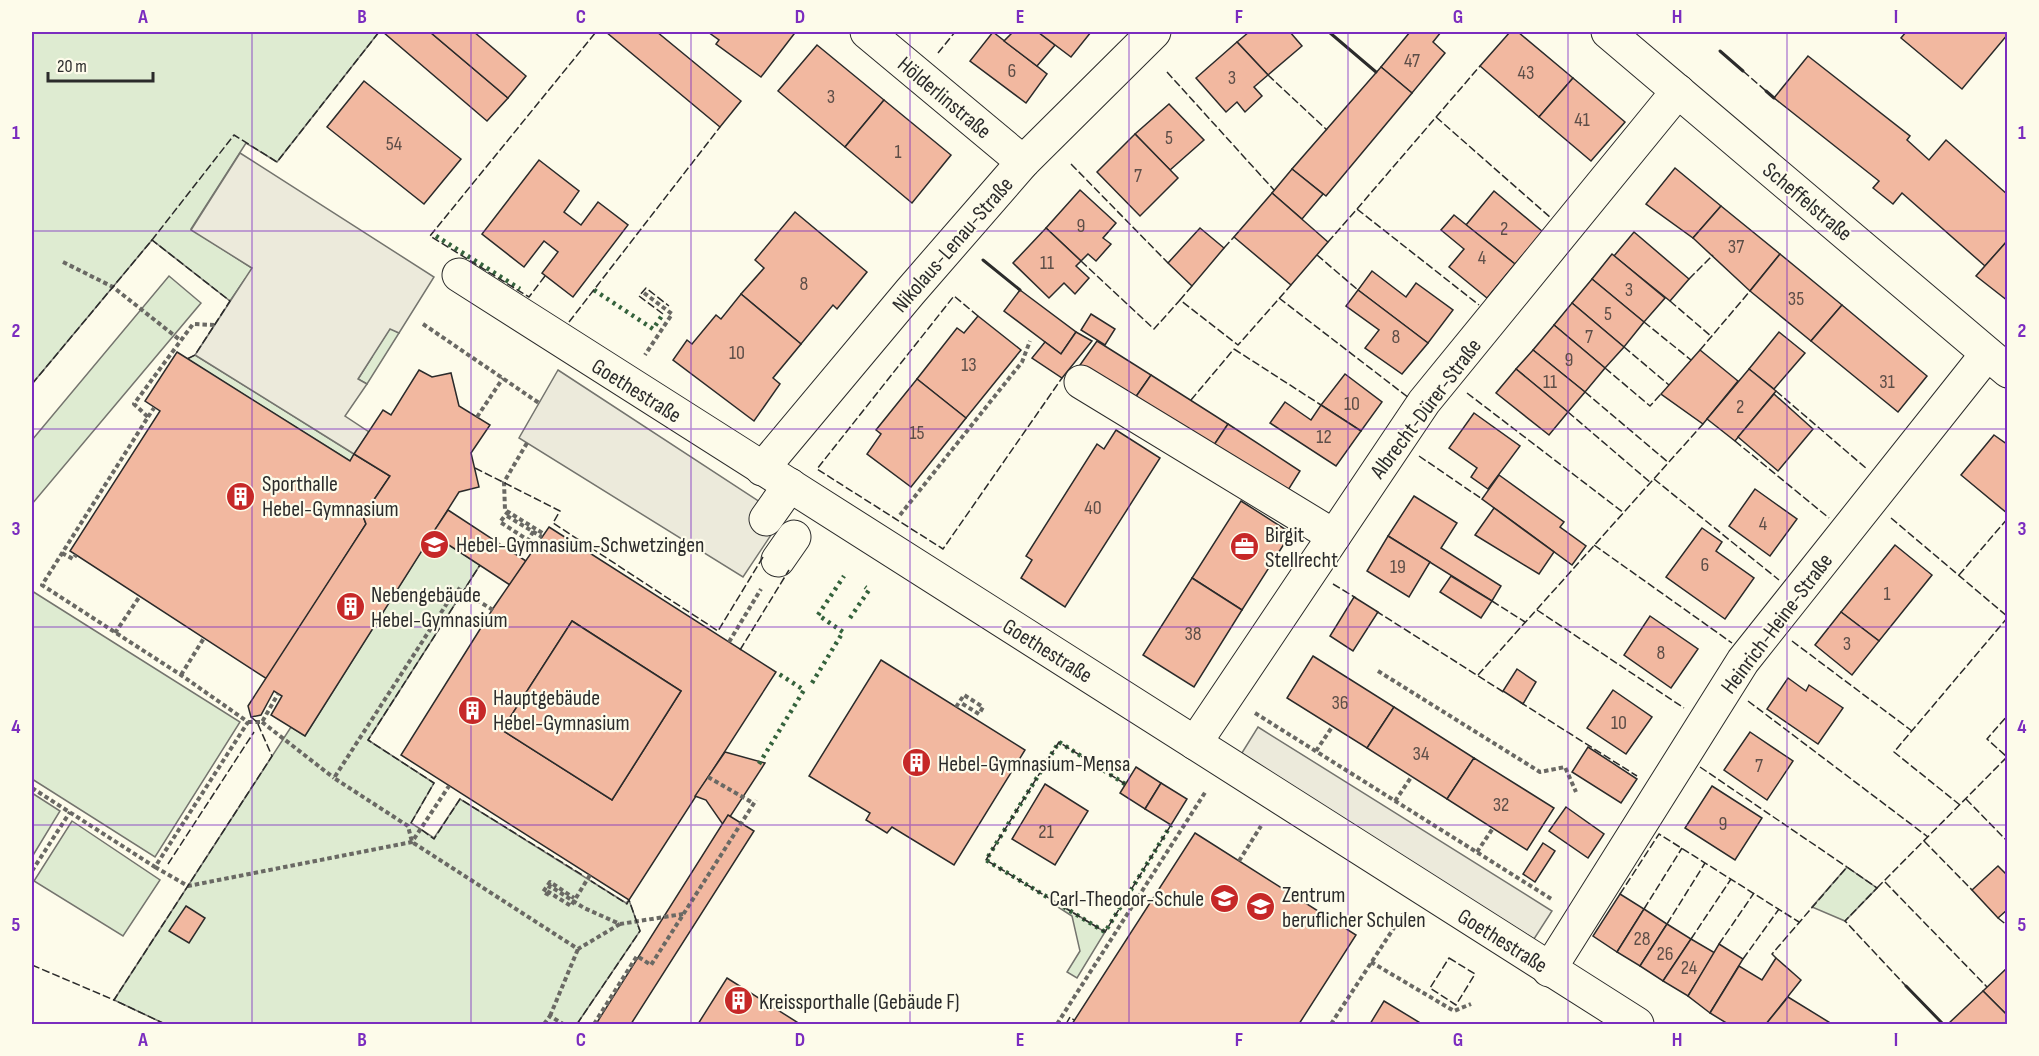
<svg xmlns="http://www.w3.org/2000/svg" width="2039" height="1056" viewBox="0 0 2039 1056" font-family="'Sofia Sans Condensed',sans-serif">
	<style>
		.green { fill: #deebd1; stroke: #74746e; stroke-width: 1.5 }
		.parking { fill: #eceadb; stroke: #74746e; stroke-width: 1.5 }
		.building { fill: #f2b8a0; stroke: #2b2b2b; stroke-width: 1.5; fill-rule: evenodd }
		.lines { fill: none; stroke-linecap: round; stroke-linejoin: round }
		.minor-casing { stroke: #2b2b2b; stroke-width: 35 }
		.path { stroke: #6a6964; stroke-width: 4; stroke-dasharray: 4.5 3; stroke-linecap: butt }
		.minor { stroke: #fdfbea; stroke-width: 33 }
		.hedge { stroke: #34623c; stroke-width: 4.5; stroke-dasharray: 3 4.5; stroke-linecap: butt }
		.fence { stroke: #2b2b2b; stroke-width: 1.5; stroke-dasharray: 8 3; stroke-linecap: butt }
		.wall { stroke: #2b2b2b; stroke-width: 3 }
		.grid { fill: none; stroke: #7b2cbf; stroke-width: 1.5; stroke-opacity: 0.55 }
		.labels { text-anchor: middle; stroke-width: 4.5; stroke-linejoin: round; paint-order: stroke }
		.number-label { font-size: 20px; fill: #5d4e48 }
		.street-label { font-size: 22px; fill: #2b2b2b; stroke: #fdfbea }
		.poi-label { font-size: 22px; fill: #2b2b2b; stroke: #fdfbea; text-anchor: start }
		.neatline { fill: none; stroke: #7b2cbf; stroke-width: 2 }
		.grid-label { font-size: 20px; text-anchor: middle; font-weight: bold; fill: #7b2cbf }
	</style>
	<rect width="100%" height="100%" fill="#fdfbea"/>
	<g class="green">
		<path d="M32 32H379L277 162 246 143 191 229 252 268 376 350 390 328 399 333 367 384 358 379 372 357 245 279 230 301 152 240 32 384Z"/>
		<path d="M169 276 201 303 32 504V440Z"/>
		<path d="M195 355 354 454 350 461 187 359Z"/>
		<path d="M432 534 480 565 368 740 434 783 411 823 434 838 460 799 626 903 629 900 640 931 577 1024H165L114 1000 291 727 305 736Z"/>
		<path d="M32 591 240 722 155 857 32 779Z"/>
		<path d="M32 793 60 811 32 857Z"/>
		<path d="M72 821 160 880 123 936 34 881Z"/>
		<path d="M1847 867 1877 888 1845 921 1812 907Z"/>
		<path d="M1051 899 1105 932 1077 978 1067 972 1080 951 1072 916 1050 902Z"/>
	</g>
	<g class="parking">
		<path d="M240 153 434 277 399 333 390 329 358 379 367 384 345 416 369 432 354 454 195 355 252 268 191 230Z"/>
		<path d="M558 370 783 517 743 577 519 438Z"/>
		<path d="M1258 727 1552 911 1534 939 1240 756Z"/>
	</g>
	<g class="building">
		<path d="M383 32H430L508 98 487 121Z"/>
		<path d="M430 32H474L526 76 508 98Z"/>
		<path d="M606 32H657L741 101 720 127Z"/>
		<path d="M708 32H792L794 34 761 77 716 44 719 40Z"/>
		<path d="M993 32 1047 74 1026 103 970 61Z"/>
		<path d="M1013 32H1038L1055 45 1037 66 1004 41Z"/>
		<path d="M1038 32H1091L1071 57Z"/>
		<path d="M1249 32H1290L1302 46 1268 75 1237 42Z"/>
		<path d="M1410 32H1441L1433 42 1445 53 1412 93 1381 67Z"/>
		<path d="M1510 32H1518L1573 78 1539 117 1480 66Z"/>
		<path d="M1906 32H2008V34L1962 89 1901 38Z"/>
		<path d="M1237 42 1268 75 1254 87 1262 96 1245 112 1237 102 1226 112 1196 78Z"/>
		<path d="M817 45 884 100 845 147 778 91Z"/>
		<path d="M1808 56 1910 136 1907 140 1929 160 1946 140 2008 195V240L1985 266 1902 193 1893 204 1873 188 1879 181 1774 98Z"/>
		<path d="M1381 67 1412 93 1326 196 1292 169Z"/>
		<path d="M1573 78 1625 122 1591 161 1539 117Z"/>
		<path d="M364 81 461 159 424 204 327 127Z"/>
		<path d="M884 100 951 155 912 203 845 147Z"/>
		<path d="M1169 104 1204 140 1170 170 1135 134Z"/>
		<path d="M1135 134 1178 178 1140 216 1097 172Z"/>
		<path d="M539 160 579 191 564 212 581 225 598 202 628 225 573 297 542 273 558 252 544 241 524 267 482 234Z"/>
		<path d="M1675 168 1721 206 1693 238 1646 204Z"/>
		<path d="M1292 169 1323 194 1302 219 1272 193Z"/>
		<path d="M1080 190 1116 223 1103 238 1111 244 1096 261 1088 254 1081 261 1046 228Z"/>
		<path d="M1494 191 1543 232 1515 264 1466 225Z"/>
		<path d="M1272 193 1328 242 1291 285 1234 237Z"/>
		<path d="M1721 206 1780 254 1750 291 1693 238Z"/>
		<path d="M795 212 867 272 837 309 833 305 801 344 741 294 764 268 755 260Z"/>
		<path d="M1454 215 1515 264 1487 298 1449 267 1464 249 1441 230Z"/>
		<path d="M1046 228 1081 261 1076 266 1089 278 1075 294 1064 283 1049 298 1013 263Z"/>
		<path d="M1200 228 1224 248 1192 286 1168 263Z"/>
		<path d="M1634 232 1689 279 1670 301 1614 256Z"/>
		<path d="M2008 240V301L1976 276Z"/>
		<path d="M1612 254 1665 298 1644 322 1592 279Z"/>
		<path d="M1780 254 1842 305 1811 341 1750 291Z"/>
		<path d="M1372 271 1406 297 1416 283 1453 310 1428 343 1358 290Z"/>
		<path d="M1592 279 1644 322 1624 347 1572 303Z"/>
		<path d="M1020 290 1076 332 1061 354 1004 311Z"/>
		<path d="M1358 290 1428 343 1402 374 1365 348 1379 330 1346 306Z"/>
		<path d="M741 294 801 344 773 378 780 384 754 421 673 360 687 340 692 344 716 315 721 319Z"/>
		<path d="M1572 303 1624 347 1605 368 1554 325Z"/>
		<path d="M1842 305 1927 376 1898 412 1811 341Z"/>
		<path d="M1091 314 1115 329 1105 345 1081 330Z"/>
		<path d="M978 316 1021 350 966 418 917 379 957 328 964 333Z"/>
		<path d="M1554 325 1605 368 1585 392 1533 350Z"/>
		<path d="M1076 332 1092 341 1062 378 1032 358 1045 342 1061 354Z"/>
		<path d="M1779 332 1805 353 1774 389 1749 369Z"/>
		<path d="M1097 341 1151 375 1135 398 1080 365Z"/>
		<path d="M1533 350 1585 392 1568 412 1516 369Z"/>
		<path d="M1700 350 1738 381 1703 424 1661 394Z"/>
		<path d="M177 352 350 461 354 454 390 476 363 516 366 524 267 679 70 551 160 411 145 401Z"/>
		<path d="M1516 369 1568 412 1549 435 1496 393Z"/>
		<path d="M1749 369 1776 391 1735 441 1707 419Z"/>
		<path d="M419 370 432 377 451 373 459 406 490 425 471 453 479 487 459 492 305 736 271 715 282 696 274 691 261 715 251 717 248 706 366 524 363 516 390 476 354 454 383 410 391 415Z"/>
		<path d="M1345 374 1382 402 1361 431 1321 405Z"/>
		<path d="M1151 375 1228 424 1212 448 1135 398Z"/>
		<path d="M917 379 966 418 911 487 867 454 881 434 876 430Z"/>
		<path d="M1774 394 1813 429 1778 471 1738 437Z"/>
		<path d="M1285 402 1311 420 1321 405 1361 431 1336 466 1270 423Z"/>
		<path d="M1474 413 1520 446 1488 489 1471 477 1477 468 1449 448Z"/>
		<path d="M1228 424 1300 471 1285 495 1212 448Z"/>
		<path d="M1116 430 1160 458 1065 607 1021 578 1032 560 1026 556 1097 444 1104 449Z"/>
		<path d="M1994 435 2008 445V514L1961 475Z"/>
		<path d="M1499 475 1564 522 1560 527 1586 546 1572 565 1482 499Z"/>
		<path d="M1755 489 1797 519 1770 556 1729 526Z"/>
		<path d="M1414 496 1457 523 1441 548 1501 586 1492 601 1388 536Z"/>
		<path d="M1241 501 1291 533 1242 610 1192 578Z"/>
		<path d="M1494 508 1554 552 1539 574 1475 535Z"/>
		<path d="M448 510 526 561 510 585 432 534Z"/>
		<path d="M549 527 776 672 629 900 401 755 494 607ZM572 621 681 691 612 800 502 730Z"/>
		<path d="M1702 528 1722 542 1716 551 1754 578 1725 619 1666 577Z"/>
		<path d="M1388 536 1430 562 1409 597 1367 571Z"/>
		<path d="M1895 545 1932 575 1879 641 1841 612Z"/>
		<path d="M1451 576 1492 601 1481 618 1440 592Z"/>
		<path d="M1192 578 1242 610 1194 687 1143 655Z"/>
		<path d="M1354 597 1378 612 1353 651 1330 636Z"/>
		<path d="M1841 612 1879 641 1852 675 1815 645Z"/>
		<path d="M1650 616 1698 649 1671 688 1624 655Z"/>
		<path d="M572 621 681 691 612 800 502 730Z"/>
		<path d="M1313 656 1394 707 1367 748 1287 698Z"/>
		<path d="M881 660 1025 750 954 865 892 827 887 833 866 820 870 813 809 776Z"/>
		<path d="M1517 669 1536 682 1523 704 1503 691Z"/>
		<path d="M1788 678 1806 691 1809 685 1843 708 1818 744 1767 709Z"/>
		<path d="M1613 690 1652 717 1626 754 1587 728Z"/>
		<path d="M1394 707 1474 758 1447 799 1367 748Z"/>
		<path d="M1750 732 1793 761 1767 800 1724 770Z"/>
		<path d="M1588 747 1637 779 1621 803 1572 772Z"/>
		<path d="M725 752 765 763 724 826 706 800 695 796Z"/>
		<path d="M1474 758 1554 808 1527 850 1447 799Z"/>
		<path d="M1136 767 1161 783 1145 809 1120 793Z"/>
		<path d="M1161 783 1187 799 1171 825 1145 809Z"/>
		<path d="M1045 784 1088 811 1055 865 1012 839Z"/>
		<path d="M1712 786 1762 818 1735 860 1685 828Z"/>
		<path d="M1566 807 1604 834 1588 858 1549 831Z"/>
		<path d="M728 815 754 831 631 1024H596Z"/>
		<path d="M1195 833 1356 935 1299 1024H1072Z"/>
		<path d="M1543 843 1555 851 1535 882 1523 874Z"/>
		<path d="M1998 866 2008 876V909L1998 918 1972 890Z"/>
		<path d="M1620 894 1644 909 1617 952 1593 936Z"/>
		<path d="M186 906 205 918 189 943 169 931Z"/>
		<path d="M1644 909 1667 924 1640 966 1617 952Z"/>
		<path d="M1667 924 1691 939 1663 981 1640 966Z"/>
		<path d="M1691 939 1715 953 1688 996 1663 981Z"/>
		<path d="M1719 944 1743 959 1710 1013 1688 996Z"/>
		<path d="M1776 958 1801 980 1766 1024H1728L1710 1013 1739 966 1762 980Z"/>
		<path d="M2008 967V1016L1983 991Z"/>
		<path d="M727 978 800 1024H698Z"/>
		<path d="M1983 991 2008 1016V1024H1948Z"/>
		<path d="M1788 997 1832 1024H1766Z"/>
		<path d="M1384 1001 1422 1024H1370Z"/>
	</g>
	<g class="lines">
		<defs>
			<g id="minor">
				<path d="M867 32 1023 162"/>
				<path d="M1608 32 2008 371"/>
				<path d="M459 275 1637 1024"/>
				<path d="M1081 382 1334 536"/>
				<path d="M762 469 910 292 1023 162 1154 32"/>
				<path d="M766 519 790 485"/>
				<path d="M778 560 794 537"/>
				<path d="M1195 743 1424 402 1678 91"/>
				<path d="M1549 970 1743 661 1987 354"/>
			</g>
		</defs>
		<use href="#minor" class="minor-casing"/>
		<g class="path">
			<path d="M63 262 113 287 180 340"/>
			<path d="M644 293 672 314 645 355"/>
			<path d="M423 324 539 403"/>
			<path d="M148 417 154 408"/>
			<path d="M477 417 503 378"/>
			<path d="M527 443 504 482 505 510 544 534"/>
			<path d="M509 514 507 513 500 522 528 540 535 529"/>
			<path d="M900 515 1022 362 1030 341"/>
			<path d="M507 516 542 537"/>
			<path d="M62 553 73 559 76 555"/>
			<path d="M493 610 457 588 334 778 408 826 412 842 578 949 620 924"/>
			<path d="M115 633 140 596"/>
			<path d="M729 642 761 589"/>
			<path d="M1378 671 1540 772 1565 767 1576 792"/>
			<path d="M181 675 204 638"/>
			<path d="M956 707 964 695 983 707 979 714 961 703"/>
			<path d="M1255 713 1553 900"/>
			<path d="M248 722H262L278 694"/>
			<path d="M262 722 334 778"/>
			<path d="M1316 751 1332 727"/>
			<path d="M708 777 753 803"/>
			<path d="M32 788 155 867 248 722 181 675 42 585 148 417 134 404 193 324 214 325"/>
			<path d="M1395 801 1412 776"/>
			<path d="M1477 852 1493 828"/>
			<path d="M1239 861 1261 826"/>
			<path d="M155 867 188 886 412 842 449 786"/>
			<path d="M32 871 70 812"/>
			<path d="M590 875 571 906 547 891 550 886 584 908 620 924 683 914"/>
			<path d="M549 895 543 892 550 882 574 898"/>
			<path d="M1371 962 1454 1011 1471 1004"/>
			<path d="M550 1016 578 949"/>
			<path d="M544 1024 550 1016 563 1024"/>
			<path d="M594 1024 637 956 651 965 756 800"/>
			<path d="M1057 1024 1206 791"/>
			<path d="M1331 1024 1403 914"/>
		</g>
		<use href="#minor" class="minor"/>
		<g class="hedge">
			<path d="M436 236 520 289"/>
			<path d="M594 290 653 329 663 314"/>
			<path d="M850 618 869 590 865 587"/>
			<path d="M812 683 843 632 818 615 844 576"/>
			<path d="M759 764 804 690 779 674"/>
			<path d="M1125 784 1059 742 986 860 1105 932 1171 825"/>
		</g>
		<g class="fence">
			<path d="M938 53 955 32"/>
			<path d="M1743 71 1766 91"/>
			<path d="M1167 72 1274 190"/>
			<path d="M1268 75 1327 130"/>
			<path d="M1436 117 1551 218"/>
			<path d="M1071 164 1168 263"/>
			<path d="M1357 209 1480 66"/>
			<path d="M151 241 152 240 230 301 195 355 187 359"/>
			<path d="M1328 242 1357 209 1479 305"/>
			<path d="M1224 248 1234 237"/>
			<path d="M1317 255 1358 290"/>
			<path d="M1081 261 1154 329 1180 300"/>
			<path d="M545 276 529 297 430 236 596 32"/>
			<path d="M1689 279 1713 255"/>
			<path d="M1192 286 1180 300 1238 345 1291 285"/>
			<path d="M1279 298 1409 398"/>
			<path d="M1670 301 1712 337"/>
			<path d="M663 314 639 296 646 288 669 306"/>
			<path d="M978 316 954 296 817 469 943 549 1062 378"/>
			<path d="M569 322 720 127"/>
			<path d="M1644 322 1691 360"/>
			<path d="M1624 347 1669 385"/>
			<path d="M1234 349 1321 405"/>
			<path d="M1700 350 1750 291"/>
			<path d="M1605 368 1650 406 1661 394"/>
			<path d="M32 384 152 240 234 135 277 162 379 32"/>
			<path d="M1776 391 1867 469"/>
			<path d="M1585 392 1669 463"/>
			<path d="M1467 393 1624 513"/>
			<path d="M1191 400 1234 349"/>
			<path d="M1568 412 1651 483"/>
			<path d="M1735 441 1829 518"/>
			<path d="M1419 456 1482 499"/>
			<path d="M475 468 560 511 553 523 718 631 763 557"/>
			<path d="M1654 479 1779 580"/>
			<path d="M1891 518 2008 617"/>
			<path d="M1594 545 1732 643"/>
			<path d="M1959 575 2008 518"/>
			<path d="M1333 584 1356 598"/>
			<path d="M1492 601 1525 622"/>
			<path d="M1537 610 1684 708"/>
			<path d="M1376 611 1505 693"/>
			<path d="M1792 641 1912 731"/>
			<path d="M740 650 789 570"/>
			<path d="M1478 675 1703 424"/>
			<path d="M1748 701 1928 837"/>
			<path d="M1520 702 1637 776"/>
			<path d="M1700 767 1847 867"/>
			<path d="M1125 784 1059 742 986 860 1105 932 1171 825"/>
			<path d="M1966 799 2008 842"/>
			<path d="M1960 805 1894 752 2008 617"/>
			<path d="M411 823 434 783 368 740 480 565"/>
			<path d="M422 830 434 839 460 799 584 876"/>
			<path d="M1924 841 1972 890"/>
			<path d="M168 864 254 732"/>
			<path d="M1885 882 1987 987"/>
			<path d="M1877 888 2007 757 1987 739 2008 715"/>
			<path d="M1620 894 1659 834 1799 922"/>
			<path d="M1644 909 1682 848"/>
			<path d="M1998 918 2008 926"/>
			<path d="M1667 924 1705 863"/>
			<path d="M1691 939 1731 879"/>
			<path d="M1719 944 1754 893"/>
			<path d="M1449 958 1475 974 1456 1005 1430 988Z"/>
			<path d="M1776 958 1772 954 1847 867 1877 888 1845 921 1906 986"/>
			<path d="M1743 959 1779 909"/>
			<path d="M32 965 114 1000"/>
			<path d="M165 1024 114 1000 272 756 257 722 251 717"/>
			<path d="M577 1024 640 931 629 900 627 904 591 881"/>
			<path d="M1066 1024 1070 1017 1074 1020"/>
		</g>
		<g class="wall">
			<path d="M1329 32 1376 72"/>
			<path d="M1720 51 1743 71"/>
			<path d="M1766 91 1774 98"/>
			<path d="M983 260 1020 290"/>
			<path d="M1906 986 1943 1024"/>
		</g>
	</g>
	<path class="grid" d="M252 32V1024M471 32V1024M691 32V1024M910 32V1024M1129 32V1024M1348 32V1024M1568 32V1024M1787 32V1024M32 231H2008M32 429H2008M32 627H2008M32 825H2008"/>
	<defs>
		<symbol id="building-disc" viewBox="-11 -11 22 22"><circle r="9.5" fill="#c62828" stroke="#fdfbea"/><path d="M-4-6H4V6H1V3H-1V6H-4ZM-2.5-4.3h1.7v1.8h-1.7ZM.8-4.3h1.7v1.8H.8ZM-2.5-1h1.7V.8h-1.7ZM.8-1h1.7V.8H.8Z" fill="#fff"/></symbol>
		<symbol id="school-disc" viewBox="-11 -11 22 22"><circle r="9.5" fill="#c62828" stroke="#fdfbea"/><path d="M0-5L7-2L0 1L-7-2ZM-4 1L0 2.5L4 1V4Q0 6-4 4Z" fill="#fff"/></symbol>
		<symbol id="office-disc" viewBox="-11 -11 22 22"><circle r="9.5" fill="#c62828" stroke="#fdfbea"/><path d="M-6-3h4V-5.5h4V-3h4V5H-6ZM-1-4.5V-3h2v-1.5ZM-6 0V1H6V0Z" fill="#fff"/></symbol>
	</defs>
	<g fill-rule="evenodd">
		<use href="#building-disc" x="224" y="480" width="33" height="33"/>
		<use href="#school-disc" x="418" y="528" width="33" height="33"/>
		<use href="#office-disc" x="1228" y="530" width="33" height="33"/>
		<use href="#building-disc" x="334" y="590" width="33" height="33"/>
		<use href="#building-disc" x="456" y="694" width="33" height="33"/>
		<use href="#building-disc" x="900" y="746" width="33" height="33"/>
		<use href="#school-disc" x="1208" y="882" width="33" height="33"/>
		<use href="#school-disc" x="1244" y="890" width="33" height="33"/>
		<use href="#building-disc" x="722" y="984" width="33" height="33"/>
	</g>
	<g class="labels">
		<g class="number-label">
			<text x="1412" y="67">47</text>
			<text x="1012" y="77">6</text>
			<text x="1526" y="79">43</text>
			<text x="1232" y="84">3</text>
			<text x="831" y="103">3</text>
			<text x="1582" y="126">41</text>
			<text x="1169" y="144">5</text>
			<text x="394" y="150">54</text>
			<text x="898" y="158">1</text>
			<text x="1138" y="182">7</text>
			<text x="1081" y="232">9</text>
			<text x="1504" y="235">2</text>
			<text x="1736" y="253">37</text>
			<text x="1482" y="264">4</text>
			<text x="1047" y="269">11</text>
			<text x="804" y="290">8</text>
			<text x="1629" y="296">3</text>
			<text x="1796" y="305">35</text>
			<text x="1608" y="320">5</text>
			<text x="1396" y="343">8</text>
			<text x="1589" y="343">7</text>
			<text x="737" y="359">10</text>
			<text x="1569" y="366">9</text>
			<text x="969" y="371">13</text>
			<text x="1550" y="388">11</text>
			<text x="1887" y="388">31</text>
			<text x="1352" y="410">10</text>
			<text x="1740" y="413">2</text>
			<text x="917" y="439">15</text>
			<text x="1324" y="443">12</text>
			<text x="1093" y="514">40</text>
			<text x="1763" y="530">4</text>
			<text x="1705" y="571">6</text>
			<text x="1398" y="573">19</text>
			<text x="1887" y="600">1</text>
			<text x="1193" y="640">38</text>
			<text x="1847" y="650">3</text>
			<text x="1661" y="659">8</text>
			<text x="1340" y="709">36</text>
			<text x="1619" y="729">10</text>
			<text x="1421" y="760">34</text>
			<text x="1759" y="772">7</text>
			<text x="1501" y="811">32</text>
			<text x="1723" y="830">9</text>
			<text x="1046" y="838">21</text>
			<text x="1642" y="945">28</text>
			<text x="1665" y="960">26</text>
			<text x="1689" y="974">24</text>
		</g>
		<g class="street-label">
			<text transform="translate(945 97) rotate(40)" y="8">Hölderlinstraße</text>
			<text transform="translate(1808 201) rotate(40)" y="8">Scheffelstraße</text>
			<text transform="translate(952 244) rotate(-49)" y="8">Nikolaus-Lenau-Straße</text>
			<text transform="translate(637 390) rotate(32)" y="8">Goethestraße</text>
			<text transform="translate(1425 408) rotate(-53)" y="8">Albrecht-Dürer-Straße</text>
			<text transform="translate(1776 623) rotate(-53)" y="8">Heinrich-Heine-Straße</text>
			<text transform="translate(1048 650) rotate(32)" y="8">Goethestraße</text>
			<text transform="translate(1503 940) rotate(32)" y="8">Goethestraße</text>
		</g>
		<g class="poi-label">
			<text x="262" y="491">Sporthalle<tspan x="262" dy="25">Hebel-Gymnasium</tspan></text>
			<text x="1265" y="542">Birgit<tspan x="1265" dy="25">Stellrecht</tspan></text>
			<text x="456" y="552">Hebel-Gymnasium-Schwetzingen</text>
			<text x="371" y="602">Nebengebäude<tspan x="371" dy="25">Hebel-Gymnasium</tspan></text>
			<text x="493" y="705">Hauptgebäude<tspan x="493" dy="25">Hebel-Gymnasium</tspan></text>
			<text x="938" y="771">Hebel-Gymnasium-Mensa</text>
			<text x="1282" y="902">Zentrum<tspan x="1282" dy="25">beruflicher Schulen</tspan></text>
			<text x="1204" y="906" text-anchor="end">Carl-Theodor-Schule</text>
			<text x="759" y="1009">Kreissporthalle (Gebäude F)</text>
		</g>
	</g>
	<rect width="2039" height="1056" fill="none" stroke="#fdfbea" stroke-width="66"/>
	<path d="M48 72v9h105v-9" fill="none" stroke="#2b2b2b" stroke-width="3"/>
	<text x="57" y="72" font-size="18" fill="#2b2b2b" stroke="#fdfbea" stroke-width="4.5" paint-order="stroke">20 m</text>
	<rect x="33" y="33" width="1973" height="990" class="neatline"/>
	<g class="grid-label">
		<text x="143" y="23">A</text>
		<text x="362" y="23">B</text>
		<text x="581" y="23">C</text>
		<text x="800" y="23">D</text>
		<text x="1020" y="23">E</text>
		<text x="1239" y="23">F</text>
		<text x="1458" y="23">G</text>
		<text x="1677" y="23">H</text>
		<text x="1896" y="23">I</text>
		<text x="16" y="139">1</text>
		<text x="2022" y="139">1</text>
		<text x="16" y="337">2</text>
		<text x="2022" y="337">2</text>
		<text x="16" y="535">3</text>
		<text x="2022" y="535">3</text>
		<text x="16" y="733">4</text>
		<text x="2022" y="733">4</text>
		<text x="16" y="931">5</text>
		<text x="2022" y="931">5</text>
		<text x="143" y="1046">A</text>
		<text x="362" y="1046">B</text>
		<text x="581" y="1046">C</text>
		<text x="800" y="1046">D</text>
		<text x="1020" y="1046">E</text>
		<text x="1239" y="1046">F</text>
		<text x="1458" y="1046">G</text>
		<text x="1677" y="1046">H</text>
		<text x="1896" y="1046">I</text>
	</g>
</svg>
